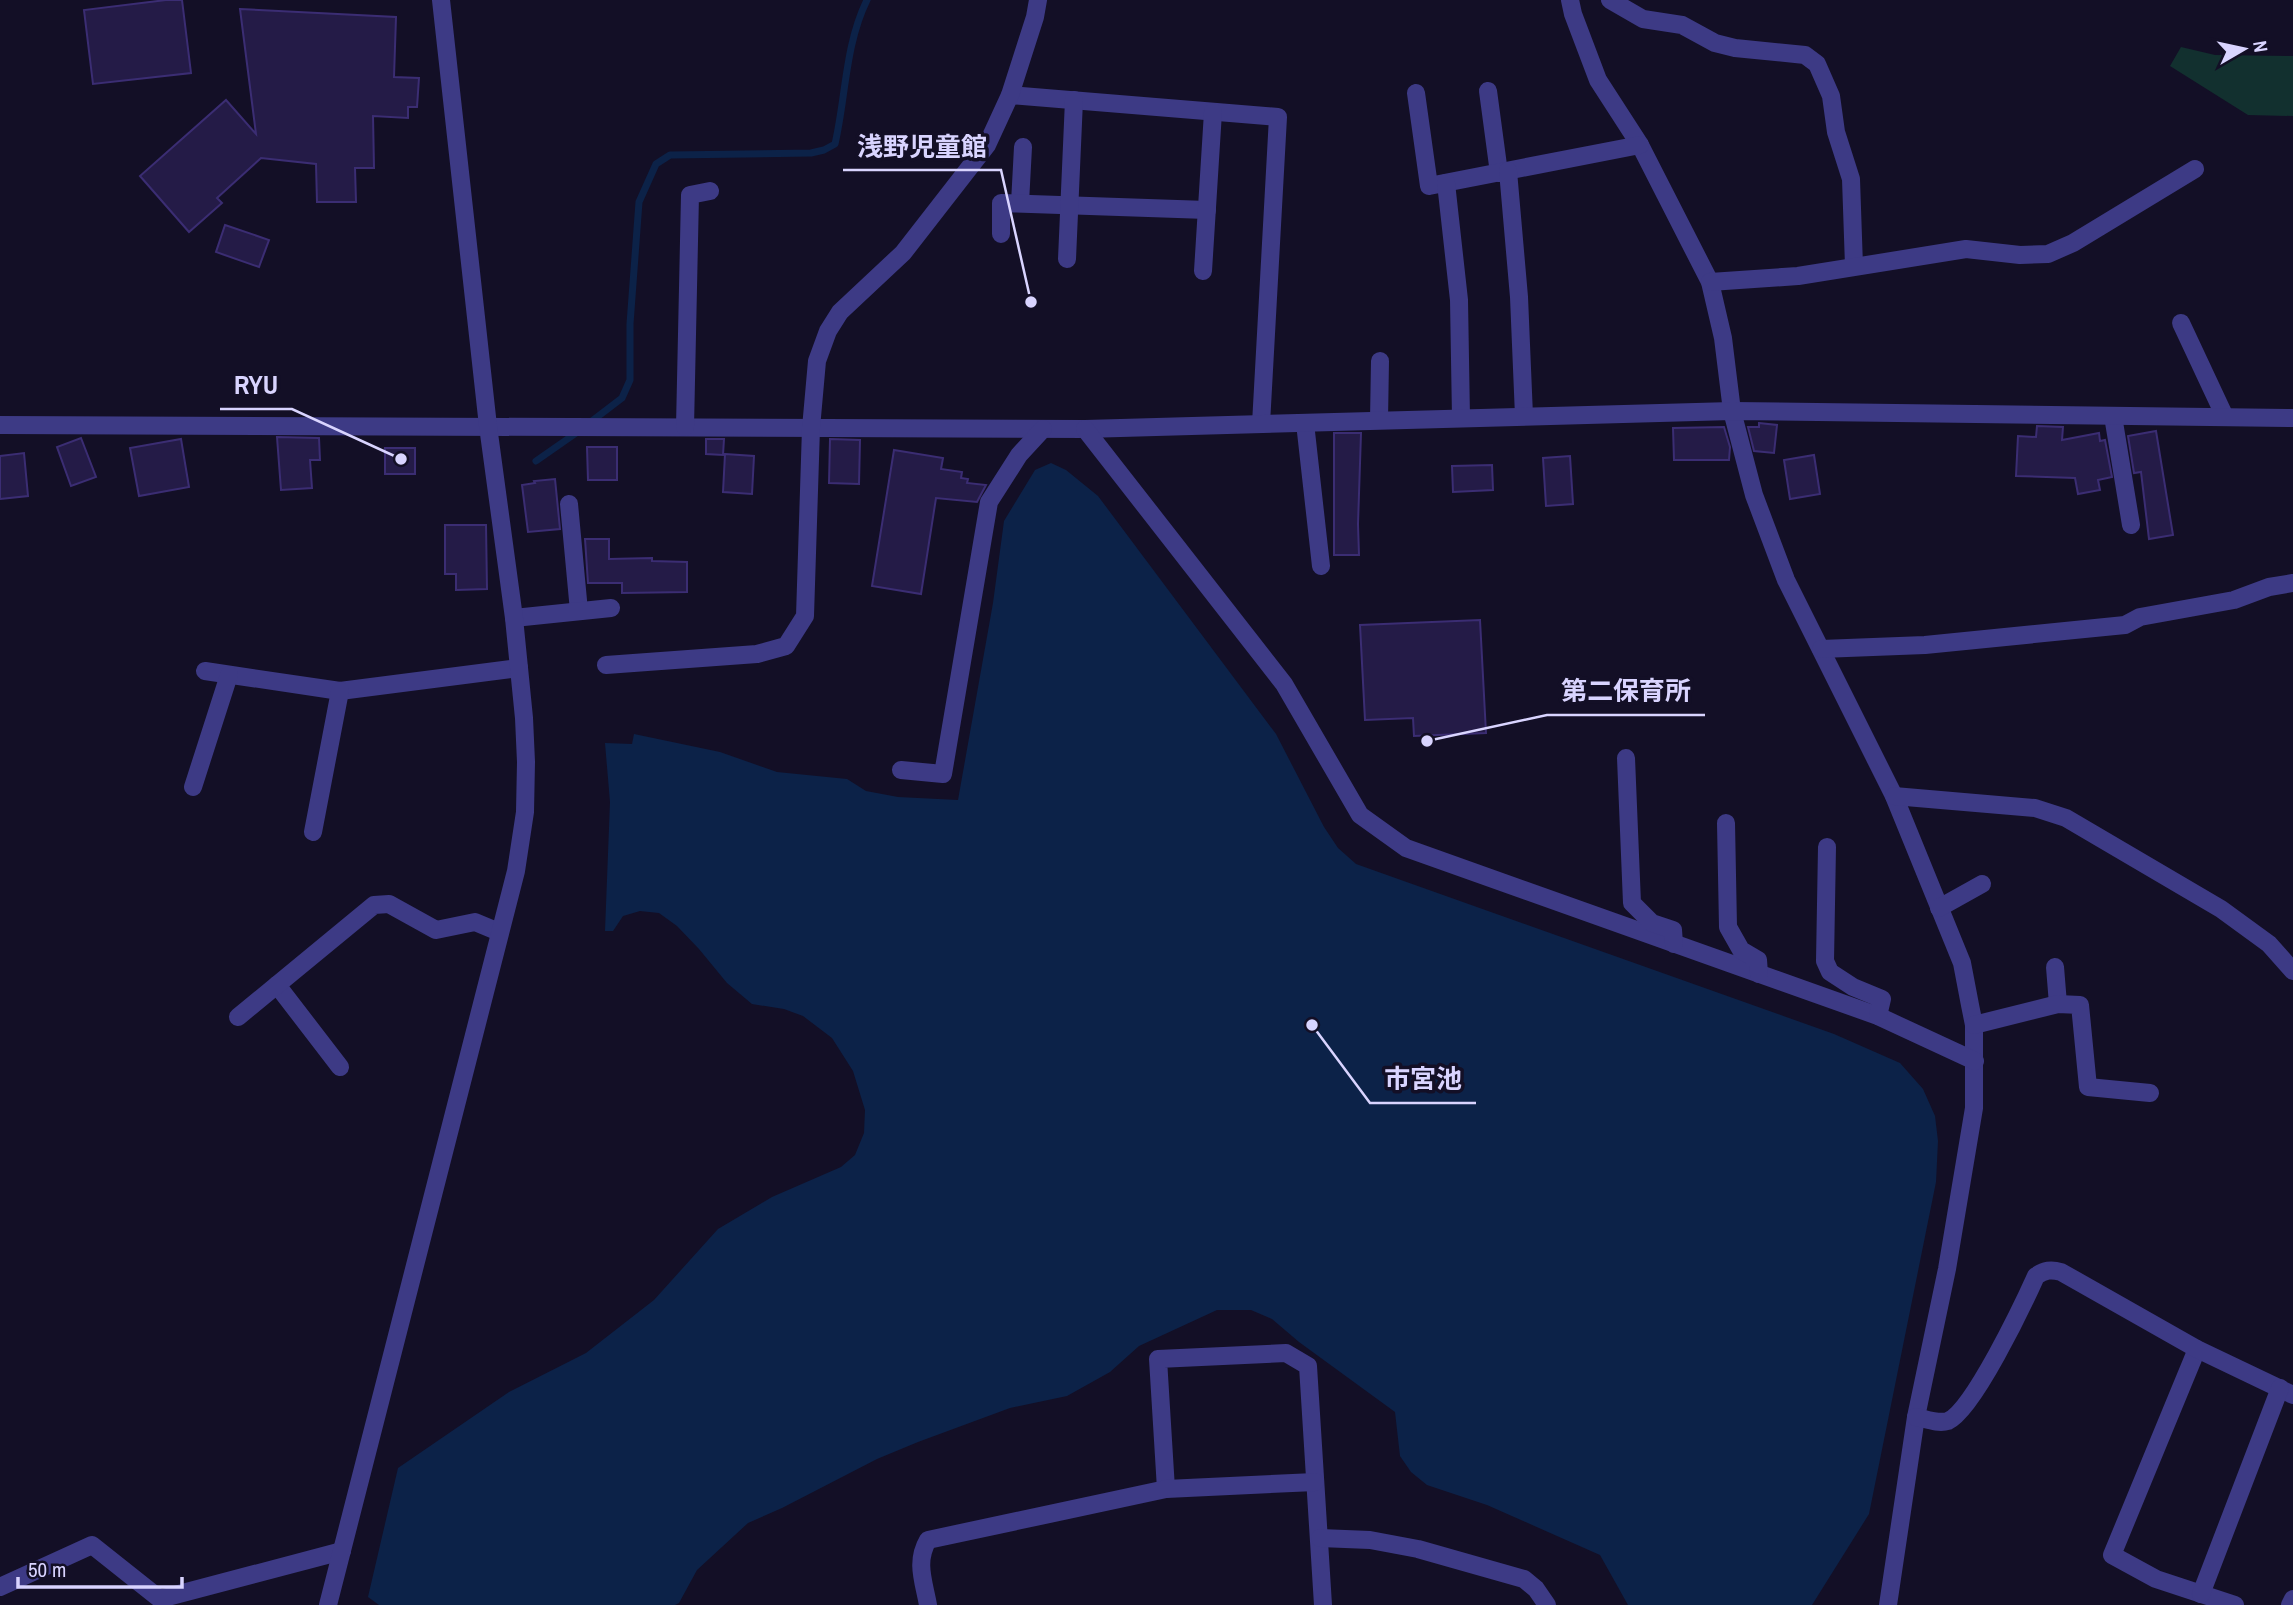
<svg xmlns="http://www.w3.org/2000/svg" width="2293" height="1605" viewBox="0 0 2293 1605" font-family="'Archivo Narrow','Noto Sans JP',sans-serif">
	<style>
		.green { fill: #12302f }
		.water { fill: #0c2248 }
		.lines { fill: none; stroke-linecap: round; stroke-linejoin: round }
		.stream { stroke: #0c2248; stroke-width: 7 }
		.building { fill: #241b47; stroke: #3b2d73; stroke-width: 2 }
		.street { stroke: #3d3a85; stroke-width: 18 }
		.leader { fill: none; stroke: #d9d4ff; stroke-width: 2.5 }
		.callout-dot { fill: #d9d4ff; stroke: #130f26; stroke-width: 2.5 }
		.callout-label { font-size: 26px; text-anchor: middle; font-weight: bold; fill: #d9d4ff; stroke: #130f26; stroke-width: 7; stroke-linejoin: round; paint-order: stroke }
	</style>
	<rect width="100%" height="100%" fill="#130f26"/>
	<path class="green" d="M2181 47 2215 55 2293 56V116L2248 115 2170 66Z"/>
	<path class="water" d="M1051 463 1066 470 1098 496 1276 734 1324 827 1338 848 1356 864 1834 1034 1900 1063 1923 1089 1935 1116 1938 1141 1936 1182 1869 1514 1812 1605H1628L1600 1555 1487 1505 1427 1485 1411 1472 1400 1456 1395 1412 1299 1342 1272 1319 1251 1310H1217L1139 1346 1110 1372 1067 1396 1010 1408 918 1442 877 1459 782 1508 748 1523 697 1570 679 1603 675 1605H379L368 1597 398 1468 509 1392 586 1353 654 1300 718 1229 772 1197 841 1167 855 1155 864 1133 865 1110 853 1071 832 1038 803 1016 784 1009 752 1004 727 983 699 949 677 926 659 913 640 911 623 916 613 931H605L610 802 605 743 632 744 634 734 720 752 777 772 847 779 866 791 898 797 958 800 993 603 1004 521 1035 470Z"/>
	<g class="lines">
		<g class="stream">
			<path d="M588 424 622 398 630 380V324L639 202 656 164 670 155 811 153 824 150 835 144C846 96 845 45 867 0"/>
			<path d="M536 461 579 431"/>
		</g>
	</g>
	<g class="building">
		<path d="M166 0H182L191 73 93 84 84 10Z"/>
		<path d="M240 9 396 17 394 77 419 78 417 107H408V118L373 116 374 168H355L356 202H317L316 164 261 158 217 198 222 203 189 232 140 176 226 100 256 134Z"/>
		<path d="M225 225 269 240 259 267 216 252Z"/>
		<path d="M1759 423 1777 425 1774 453 1754 451 1748 427H1759Z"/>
		<path d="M2037 426 2063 427 2062 440 2099 433 2100 441 2105 440 2112 477 2098 480 2100 490 2078 494 2075 478 2016 476 2018 436 2036 437Z"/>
		<path d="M1724 427 1730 447 1729 460H1674L1673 428Z"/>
		<path d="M2156 431 2173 535 2149 539 2141 472 2134 473 2128 436Z"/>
		<path d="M1334 433H1361L1358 524 1359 555H1334Z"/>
		<path d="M277 437 319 438 320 460H310L312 488 281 490Z"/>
		<path d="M81 438 96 477 71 486 57 447Z"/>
		<path d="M181 439 189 487 139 496 130 448Z"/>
		<path d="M706 439H724L723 455 706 454Z"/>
		<path d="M830 439 860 440 859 484 829 483Z"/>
		<path d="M587 447H617V480H588Z"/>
		<rect x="385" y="448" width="30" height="26"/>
		<path d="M894 450 943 458 941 469 962 472 961 478 968 479 967 483 986 485 977 502 936 498 921 594 872 586Z"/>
		<path d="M24 453 28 496 0 499V456Z"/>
		<path d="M725 454 754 456 752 494 723 492Z"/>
		<path d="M1814 455 1820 494 1790 499 1784 460Z"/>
		<path d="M1570 456 1573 504 1546 506 1543 458Z"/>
		<path d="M1492 465 1493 490 1453 492 1452 466Z"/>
		<path d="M555 479 560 529 528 532 522 485 535 483 534 481Z"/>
		<path d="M445 525H486L487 589 456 590V574H445Z"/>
		<path d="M585 539H609V559L652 558V561L687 562V592L622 593V583H588Z"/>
		<path d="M1480 620 1486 733 1414 736 1413 718 1365 720 1360 625Z"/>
	</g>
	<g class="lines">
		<g class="street">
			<path d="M1570 0 1573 14 1598 80 1640 145 1710 282 1723 338 1732 411 1754 495 1786 580 1894 796 1962 963 1970 1005 1974 1025V1108L1947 1269 1916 1417 1888 1605"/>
			<path d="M1610 0 1643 19 1682 25 1715 43 1735 48 1805 55 1817 64 1831 96 1836 132 1851 179 1854 266"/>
			<path d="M1488 91 1499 173"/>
			<path d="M1416 93 1429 186 1640 145"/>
			<path d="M1010 95 1278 117 1261 424"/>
			<path d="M1508 171 1519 297 1524 416"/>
			<path d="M1446 183 1459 300 1461 418"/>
			<path d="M1020 203 1023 147"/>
			<path d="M1001 234V203L1207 210"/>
			<path d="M1067 259 1074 100"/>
			<path d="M1203 271 1213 112"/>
			<path d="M1710 282 1798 276 1966 249 2020 255 2048 254 2073 243 2195 169"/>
			<path d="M2181 323 2225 417"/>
			<path d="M2113 416 2131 525"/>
			<path d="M1379 420 1380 361"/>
			<path d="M1305 423 1321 566"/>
			<path d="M0 425 1085 429 1732 411 2293 418"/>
			<path d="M685 427 690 195 710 191"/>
			<path d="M1085 429 1284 684 1360 815 1406 848 1878 1016 1975 1061"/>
			<path d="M569 504 579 611"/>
			<path d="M514 618 611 608"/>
			<path d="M1821 649 1925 645 2125 625 2140 617 2234 600 2269 587 2293 583"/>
			<path d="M606 665 757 654 786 646 805 616 811 428 817 361 828 331 840 312 903 253 987 145 1010 95 1035 17 1038 0"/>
			<path d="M205 671 340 691 519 668"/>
			<path d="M1626 758 1632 903 1652 923 1673 930 1674 944"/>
			<path d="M901 770 943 774 989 502 1019 455 1043 429"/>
			<path d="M193 787 229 675"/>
			<path d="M1894 796 2035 808 2066 818 2221 909 2269 944 2293 971"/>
			<path d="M1726 823 1728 927 1741 950 1758 960 1759 974"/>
			<path d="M313 832 340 691"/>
			<path d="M1827 847 1825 961 1830 972 1853 987 1882 999 1878 1016"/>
			<path d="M1939 908 1982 884"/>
			<path d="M2055 967 2058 1004"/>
			<path d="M277 985 340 1067"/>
			<path d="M238 1017 374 905 389 904 436 930 475 922 499 932"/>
			<path d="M1974 1025 2058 1004 2080 1005 2088 1087 2150 1093"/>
			<path d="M2197 1349 2112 1555 2156 1579 2235 1605"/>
			<path d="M1916 1417C1926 1419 1938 1424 1948 1421 1973 1410 2023 1305 2036 1276 2045 1270 2051 1269 2061 1272L2197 1349 2293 1395"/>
			<path d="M1166 1489 1158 1359 1286 1353 1308 1366 1323 1605"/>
			<path d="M1320 1538 1370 1540 1418 1549 1524 1579 1536 1589 1547 1605"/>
			<path d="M0 1587 92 1545 160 1599 342 1551"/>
			<path d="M2201 1594 2280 1388"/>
			<path d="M328 1605 516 871 525 812 526 762 524 718 514 618 488 426 441 0"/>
			<path d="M928 1605C924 1582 915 1562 928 1540L1166 1489 1315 1482"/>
			<path d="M2290 1605 2293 1599"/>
		</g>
	</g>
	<path class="leader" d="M1031 302L1001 170H843M401 459L292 409H220M1427 741L1547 715H1705M1312 1025L1370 1103H1476"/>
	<g class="callout-dot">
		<circle cx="1031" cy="302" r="7"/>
		<circle cx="401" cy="459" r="7"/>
		<circle cx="1427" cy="741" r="7"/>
		<circle cx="1312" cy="1025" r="7"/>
	</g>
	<g class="callout-label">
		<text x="922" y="156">浅野児童館</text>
		<text x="256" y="394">RYU</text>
		<text x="1626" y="700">第二保育所</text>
		<text x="1423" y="1088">市宮池</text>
	</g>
	<g transform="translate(2244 49) rotate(81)" stroke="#130f26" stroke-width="5" paint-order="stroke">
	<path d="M0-5L12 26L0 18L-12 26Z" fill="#d9d4ff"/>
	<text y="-10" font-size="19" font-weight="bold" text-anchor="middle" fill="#d9d4ff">N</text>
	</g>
	<path d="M18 1577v10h164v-10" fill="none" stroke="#d9d4ff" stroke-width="3.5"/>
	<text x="28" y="1577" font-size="21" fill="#d9d4ff" stroke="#130f26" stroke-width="5" paint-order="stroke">50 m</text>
</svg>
